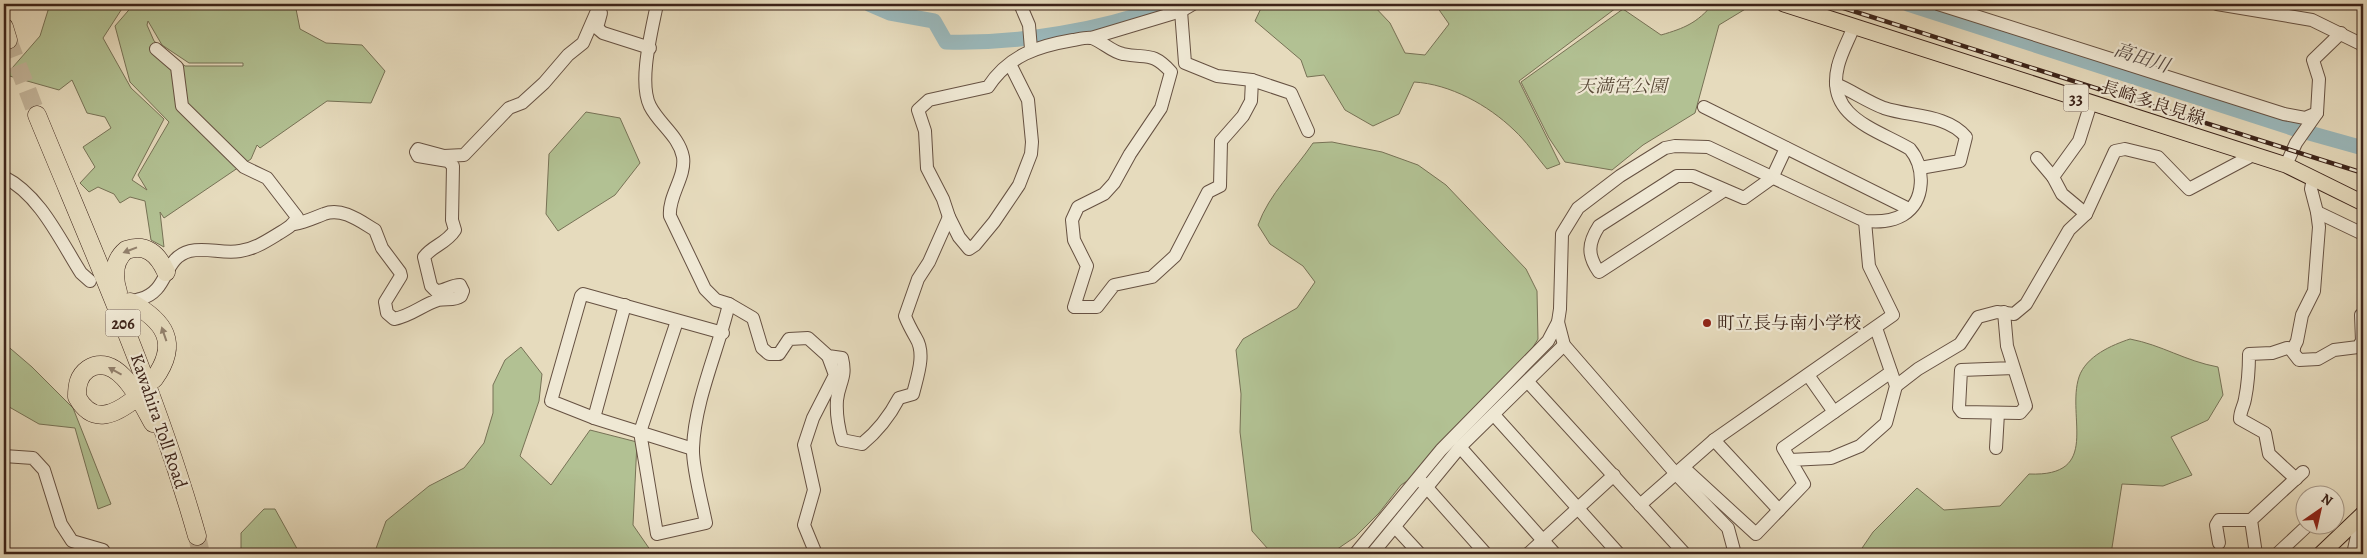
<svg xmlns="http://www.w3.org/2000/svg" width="2367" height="558" viewBox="0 0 2367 558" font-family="Alegreya,'Noto Serif JP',serif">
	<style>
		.green { fill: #b2c193; stroke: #777256; fill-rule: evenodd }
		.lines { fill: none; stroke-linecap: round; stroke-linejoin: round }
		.river { stroke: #9ab8bb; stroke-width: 15 }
		.highway-tunnel { stroke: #c4b69c; stroke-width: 18; stroke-dasharray: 18 9; stroke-linecap: butt }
		.minor-casing { stroke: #665142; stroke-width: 14 }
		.major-casing { stroke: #3c2319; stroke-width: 17 }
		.highway-casing { stroke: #3c2319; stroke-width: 19 }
		.minor { stroke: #efe8d4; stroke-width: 12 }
		.major { stroke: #e6dbbd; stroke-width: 15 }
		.highway { stroke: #e6dbbd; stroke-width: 18 }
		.rail-casing { stroke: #3c2319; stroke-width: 4.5 }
		.rail { stroke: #efe8d4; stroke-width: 2.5; stroke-dasharray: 8; stroke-linecap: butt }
		.oneway { fill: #917f6b }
		.poi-dot { fill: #8f2418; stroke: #efe8d4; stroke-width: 2 }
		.labels { text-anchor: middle; stroke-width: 4.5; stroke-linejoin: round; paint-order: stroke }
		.shield { fill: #efe8d4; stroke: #725e51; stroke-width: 1 }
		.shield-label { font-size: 16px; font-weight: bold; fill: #3c2319 }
		.park-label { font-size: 18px; font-style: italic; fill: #5a4a38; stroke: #efe8d4 }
		.street-label { font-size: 18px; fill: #3c2319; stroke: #efe8d4 }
		.poi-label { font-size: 18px; fill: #3c2319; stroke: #efe8d4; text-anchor: start }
		.water-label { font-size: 19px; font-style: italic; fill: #544842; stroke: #efe8d4 }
	</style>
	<rect width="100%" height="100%" fill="#e6dbbd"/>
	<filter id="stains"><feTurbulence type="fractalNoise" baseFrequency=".004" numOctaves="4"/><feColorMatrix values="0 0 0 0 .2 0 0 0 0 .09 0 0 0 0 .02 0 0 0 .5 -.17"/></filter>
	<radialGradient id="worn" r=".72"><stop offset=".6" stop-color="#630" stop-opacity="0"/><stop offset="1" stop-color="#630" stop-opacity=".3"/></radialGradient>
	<g class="green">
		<path d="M50 4H125L103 38 131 88 164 119 132 180 147 190 138 175 169 122 130 82 115 26 134 4H295L300 29 326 43 362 45 385 71 371 103 327 101 260 148 257 145 251 159 164 218 160 212 164 247 151 240 145 201 130 197 120 203 114 194 98 187 89 192 80 183 95 167 83 147 111 128 105 117 87 113 72 80 59 90 6 75 40 36ZM148 21 162 45 189 63H243V66H185L154 41 147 25Z"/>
		<path d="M1263 4H1372L1390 23 1405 53 1425 55 1449 24 1435 4 1620 5 1519 81 1560 164 1547 169C1536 156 1526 141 1514 130 1488 105 1450 84 1414 82L1399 114 1373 126 1345 110 1324 75 1307 77 1301 60 1255 21Z"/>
		<path d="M1713 4 1752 5 1719 25 1695 113 1643 145 1612 170 1565 162 1549 138 1521 82 1623 9 1661 35C1685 28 1697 23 1713 4Z"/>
		<path d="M586 112 620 118 640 163 615 195 558 231 546 214 549 154Z"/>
		<path d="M1332 142 1382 152 1418 165 1446 185 1526 269 1537 291 1538 339 1519 370 1442 458 1401 485 1379 513 1355 537 1330 554H1277L1268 549 1252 531 1240 432 1241 394 1236 350 1243 339 1297 308 1315 282 1303 266 1270 244 1258 225C1269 194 1295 170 1313 143Z"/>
		<path d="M2130 339C2162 345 2185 361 2218 367L2223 395 2208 420 2171 437 2192 475 2163 486 2122 484 2111 554H1858L1873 532 1917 488 1944 510 2000 506 2029 474C2102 477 2066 417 2079 377 2086 356 2112 345 2130 339Z"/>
		<path d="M4 343 32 367 73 408 111 504 98 509 75 428 39 424 4 404Z"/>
		<path d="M521 347 542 374 539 401 520 456 551 485 590 430 637 442 633 525 653 554H374L386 521 429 486 464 468 484 443 493 413V385L505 360Z"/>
		<path d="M264 509H275L300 554H241V533Z"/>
	</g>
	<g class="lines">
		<g class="river">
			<path d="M869 4 890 13 934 21 946 42C1019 44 1103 30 1171 4"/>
			<path d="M1908 4 2295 129 2363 148"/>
		</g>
		<g class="highway-tunnel">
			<path d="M8 40 37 115"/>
			<path d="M197 536 201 554"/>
		</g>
		<defs>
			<g id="minor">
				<path d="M657 4C652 30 638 82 650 106 659 124 679 136 683 157 686 177 668 196 670 216L705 289 716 300 729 304 753 318 762 348 769 354H779L789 339 808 338 828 356 842 358C847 378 839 382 837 400 836 414 838 426 842 440L862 444C878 431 889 417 899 398L913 394C917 377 926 354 916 338 912 331 908 324 905 316L918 279 929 262 949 217"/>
				<path d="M1020 4 1029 25 1031 49"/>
				<path d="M1938 4 2284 114 2305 118 2317 113"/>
				<path d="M2217 4 2312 20 2363 45"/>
				<path d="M1181 11 1185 63 1217 76 1252 80 1291 93 1308 131"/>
				<path d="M601 13 597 28 603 33 650 48"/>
				<path d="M1091 38 1181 11 1193 4"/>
				<path d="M1010 64 1028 100 1032 142 1031 154 1019 185 994 222 975 245 969 249 959 237 949 217 943 199 927 168 925 131 918 110 929 100 988 87C1009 55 1038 46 1073 40 1079 39 1087 37 1092 38 1103 42 1112 52 1123 54 1147 59 1152 51 1171 72L1161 108 1130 154 1114 183 1104 194 1078 207 1072 220 1074 240 1087 266 1074 307H1097L1114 285 1152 277 1175 256 1208 192 1220 186 1221 141 1243 116 1251 101 1252 80"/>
				<path d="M1836 84C1852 91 1868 102 1884 108 1911 117 1947 114 1966 137L1960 161 1920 168"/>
				<path d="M1704 107 1909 209"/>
				<path d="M2037 158 2053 177"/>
				<path d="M2286 165 2296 143 2317 113 2319 79 2313 60 2341 33"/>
				<path d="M4 177C40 195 60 240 81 273L90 281"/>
				<path d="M2313 178 2311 189 2317 212 2363 234"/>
				<path d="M1725 190 1599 272C1587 255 1588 243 1599 226L1677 176H1693L1744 198 1772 178 1786 148"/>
				<path d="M2317 212 2319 227 2314 291 2302 315 2297 341 2292 351 2299 360 2318 359 2334 350 2358 347 2362 341 2361 315 2363 314"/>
				<path d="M2086 214 2062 194 2053 177 2079 141 2091 103"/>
				<path d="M294 224C306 222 313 218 324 214 342 207 360 221 375 230L382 248 400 272 401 276 385 302 387 313 394 319C411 316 422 305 438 300 447 298 454 301 461 296L463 291 460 285C451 285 445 291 436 291L431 286 424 257C433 245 446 244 455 230L452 220 453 166 448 161 418 156 416 152 418 149 444 156 464 155 509 108 522 103 544 83 568 55 583 43 600 4"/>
				<path d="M125 300C131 302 134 301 140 299 170 291 162 258 190 251 206 247 223 254 240 251 254 249 265 242 278 234 286 229 293 226 297 217L267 178 244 167 182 106 177 67 156 49"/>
				<path d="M2004 312 2007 346 2026 406 2020 413 1962 412 1959 408 1961 370 2014 368"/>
				<path d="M677 321 640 432 657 534 706 523C702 503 692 466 693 448 695 399 718 351 729 304"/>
				<path d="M1558 322 1564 345 1677 475 1728 528 1735 554"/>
				<path d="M2294 349 2287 348 2272 353 2249 354C2249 370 2248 384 2245 399 2244 406 2240 411 2240 419L2265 433 2269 454 2296 479"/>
				<path d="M1808 375 1834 412"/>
				<path d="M1528 382 1685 554"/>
				<path d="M1896 386 1918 369 1960 344 1978 317 1997 312 2014 314 2026 304 2069 230 2086 214 2115 151 2125 149 2158 157 2189 189 2253 155"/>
				<path d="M1494 415 1619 554"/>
				<path d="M594 418 625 305"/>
				<path d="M1714 440 1779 510"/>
				<path d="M1460 447 1555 554"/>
				<path d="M1996 448 1998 413"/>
				<path d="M693 449 594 418 551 401 581 296 583 294 723 333"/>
				<path d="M4 456 33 458 44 470 61 524 72 541 103 550 105 554"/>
				<path d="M1790 460 1783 448 1891 372"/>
				<path d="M1684 468 1756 534 1804 484 1790 460 1831 458 1860 446 1886 423 1896 386 1876 328"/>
				<path d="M1422 482 1486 554"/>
				<path d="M1640 505 1714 440 1893 315 1869 266 1865 221"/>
				<path d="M1395 527 1420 554"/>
				<path d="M2219 543 2216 525 2219 520H2251"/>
				<path d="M816 554 804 525 814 490 804 445 813 418 835 375 828 356"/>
				<path d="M1355 554 1441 450 1548 341 1558 322 1560 309 1562 234 1578 208 1620 176 1665 148 1675 146 1708 147 1865 221C1878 222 1891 222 1903 215 1926 201 1925 167 1910 149 1876 129 1825 117 1838 66 1841 53 1849 39 1854 26"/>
				<path d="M1372 554 1460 447 1564 345"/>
				<path d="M1528 554 1614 475"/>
				<path d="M2256 554 2251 520 2303 472"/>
				<path d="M2277 554 2307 526"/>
				<path d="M2353 554 2362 513"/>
			</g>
			<g id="major">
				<path d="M1784 4 2286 165 2363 203"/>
				<path d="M2321 554 2363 514"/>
			</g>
			<g id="highway">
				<path d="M4 27 8 40"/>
				<path d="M37 115C94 254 156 391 197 536"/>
				<path d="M118 292C113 276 113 261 126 250 146 243 158 254 166 272"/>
				<path d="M130 302C165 321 180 343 154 379"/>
				<path d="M132 401C112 416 92 424 77 397 77 386 78 376 88 369 118 350 142 404 153 423"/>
			</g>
		</defs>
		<use href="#minor" class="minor-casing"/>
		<use href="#major" class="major-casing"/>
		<use href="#highway" class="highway-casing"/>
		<use href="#minor" class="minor"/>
		<use href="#major" class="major"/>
		<use href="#highway" class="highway"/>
		<defs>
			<path id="rail" d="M1831 4 2363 173"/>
		</defs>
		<use href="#rail" class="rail-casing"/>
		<use href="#rail" class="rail"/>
	</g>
	<defs><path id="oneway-solid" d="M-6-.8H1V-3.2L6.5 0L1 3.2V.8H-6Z" transform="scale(1.25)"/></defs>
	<g class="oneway">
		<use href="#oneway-solid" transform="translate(130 250) rotate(159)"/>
		<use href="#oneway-solid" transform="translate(164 334) rotate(-109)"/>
		<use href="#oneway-solid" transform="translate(115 371) rotate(-151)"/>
	</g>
	<circle class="poi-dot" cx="1707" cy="323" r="5"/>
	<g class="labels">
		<g class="shield">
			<rect x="2063.5" y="84.5" width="25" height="27" rx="4"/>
			<rect x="105.5" y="309.5" width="35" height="27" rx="4"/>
		</g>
		<g class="shield-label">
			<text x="2076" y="104">33</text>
			<text x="123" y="329">206</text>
		</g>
		<g class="park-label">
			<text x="1622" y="92">天満宮公園</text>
		</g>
		<g class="street-label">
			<text transform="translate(2153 103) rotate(18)" y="6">長崎多良見線</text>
			<text transform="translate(159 421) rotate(71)" y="6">Kawahira Toll Road</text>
		</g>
		<g class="poi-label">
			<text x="1717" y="329">町立長与南小学校</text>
		</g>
		<g class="water-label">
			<text transform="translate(2142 57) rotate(18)" y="7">高田川</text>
		</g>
	</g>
	<rect width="2367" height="558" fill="none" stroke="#e6dbbd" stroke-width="20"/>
	<rect x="5" y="5" width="2357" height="548" fill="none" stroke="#3c2319" stroke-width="2.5"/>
	<rect x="10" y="10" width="2347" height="538" fill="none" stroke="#3c2319"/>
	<g transform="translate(2320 510) rotate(34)"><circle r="24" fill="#efe8d4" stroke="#a79989"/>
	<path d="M0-4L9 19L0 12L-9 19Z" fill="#8f2418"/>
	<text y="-8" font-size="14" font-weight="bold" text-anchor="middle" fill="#3c2319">N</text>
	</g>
	<rect width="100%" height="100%" filter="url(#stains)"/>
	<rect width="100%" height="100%" fill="url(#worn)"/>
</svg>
